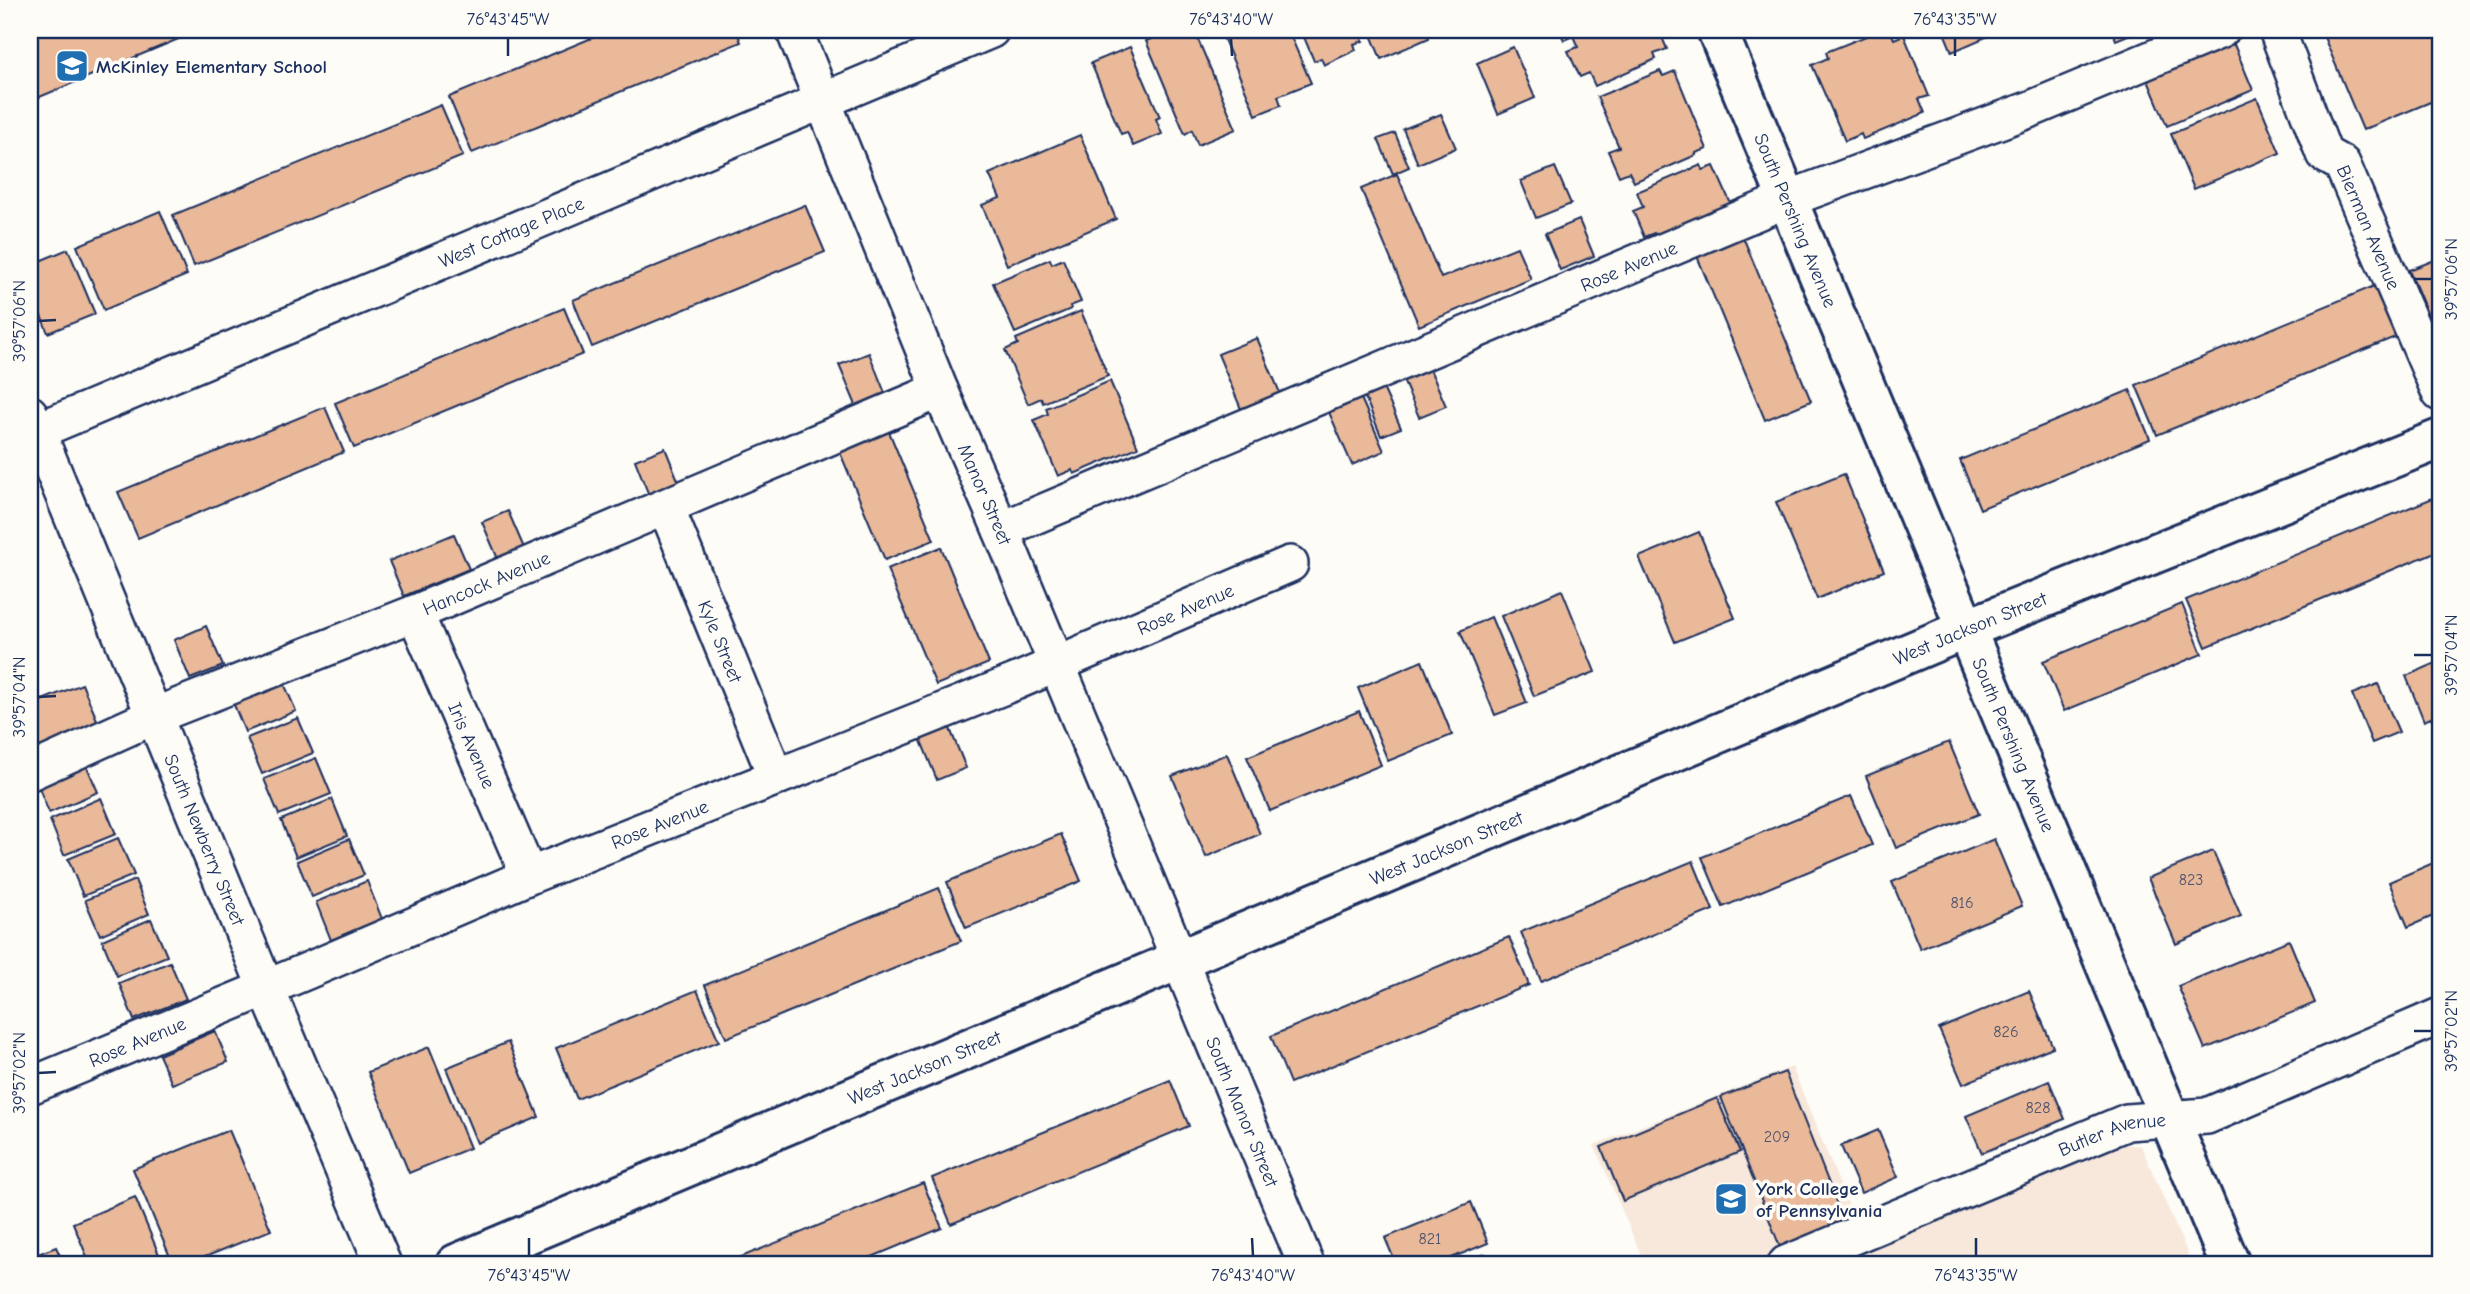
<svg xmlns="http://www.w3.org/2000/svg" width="2470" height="1294" viewBox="0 0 2470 1294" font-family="'Comic Neue',sans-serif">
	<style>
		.built { fill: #f7e8db }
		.building { fill: #e9b999; stroke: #1b2f5e; stroke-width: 2 }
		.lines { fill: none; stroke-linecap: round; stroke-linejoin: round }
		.minor-casing { stroke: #1b2f5e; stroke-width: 40 }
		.tertiary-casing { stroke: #1b2f5e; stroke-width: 44 }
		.minor { stroke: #fdfcf7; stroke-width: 35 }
		.tertiary { stroke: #fdfcf7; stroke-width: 38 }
		.ticks { fill: none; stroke: #1b2f5e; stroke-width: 2.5 }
		.labels { text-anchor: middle; stroke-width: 7; stroke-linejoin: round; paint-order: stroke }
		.number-label { font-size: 16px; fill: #4e526d }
		.poi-label { font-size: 19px; font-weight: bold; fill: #1b2f5e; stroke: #fdfcf7; text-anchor: start }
		.street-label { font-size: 19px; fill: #1b2f5e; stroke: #fdfcf7 }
		.neatline { fill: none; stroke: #1b2f5e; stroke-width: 2.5 }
		.ticks-label { font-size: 18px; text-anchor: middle; fill: #1b2f5e }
	</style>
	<rect width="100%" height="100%" fill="#fdfcf7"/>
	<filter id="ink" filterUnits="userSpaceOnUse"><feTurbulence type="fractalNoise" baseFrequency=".0143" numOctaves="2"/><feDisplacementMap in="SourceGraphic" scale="14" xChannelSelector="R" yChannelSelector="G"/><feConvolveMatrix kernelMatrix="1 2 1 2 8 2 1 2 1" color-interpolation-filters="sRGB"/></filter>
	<g filter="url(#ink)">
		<path class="built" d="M1792 1067 1867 1251 2123 1144 2141 1146 2192 1264H1645L1594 1145Z"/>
		<g class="building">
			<path d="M30 30H200L30 101Z"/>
			<path d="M611 30H736L741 42 472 153 449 97Z"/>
			<path d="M1173 30H1194L1236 129 1198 145 1192 130 1185 134 1146 41Z"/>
			<path d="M1220 30H1288L1311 83 1278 96 1281 105 1256 115Z"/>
			<path d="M1301 30H1358L1363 41 1354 44 1356 50 1324 65 1321 58 1314 61Z"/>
			<path d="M1369 30H1426L1429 38 1381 59Z"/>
			<path d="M1559 30H1659L1667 49 1654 54 1656 59 1595 86 1589 73 1580 77 1568 51 1578 47 1573 36 1564 40Z"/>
			<path d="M1881 30H1890L1894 39 1904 35 1929 96 1919 99 1925 113 1863 139 1861 134 1845 141 1812 65 1828 58 1826 52Z"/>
			<path d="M1943 30H1983L1986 37 1952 52Z"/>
			<path d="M2112 30H2140L2116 40Z"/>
			<path d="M2321 30H2440V98L2363 130Z"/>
			<path d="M2230 35 2253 90 2167 126 2144 71Z"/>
			<path d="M1130 47 1160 117 1156 119 1162 134 1133 146 1127 132 1121 134 1091 63Z"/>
			<path d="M1513 47 1535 98 1498 114 1477 63Z"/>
			<path d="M1660 71 1663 76 1675 71 1707 149 1696 153V155L1634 182 1629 172 1619 176 1608 151 1619 147 1597 97Z"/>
			<path d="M2257 98 2280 153 2194 189 2171 134Z"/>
			<path d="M441 105 463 156 194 266 173 215Z"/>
			<path d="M1441 114 1456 148 1418 164 1403 129Z"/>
			<path d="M1395 133 1409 167 1393 174 1378 139Z"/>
			<path d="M1080 135 1116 219 1007 265 982 205 1000 198 989 174Z"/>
			<path d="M1701 165 1703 170 1714 166 1731 204 1720 209 1721 213 1657 239 1654 233 1644 237 1633 211 1643 207 1637 192Z"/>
			<path d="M1555 167 1571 204 1536 218 1521 181Z"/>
			<path d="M1397 174 1441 278 1517 247 1531 279 1419 326 1361 189Z"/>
			<path d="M805 205 825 252 592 347 573 300Z"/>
			<path d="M160 211 187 275 104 310 77 246Z"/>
			<path d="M1579 220 1594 256 1560 270 1545 234Z"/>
			<path d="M1743 237 1811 401 1765 420 1697 256Z"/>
			<path d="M68 249 95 314 48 333 30 288V265Z"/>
			<path d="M2440 258V322L2432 325 2409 270Z"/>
			<path d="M1050 259 1052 264 1063 259 1081 302 1070 306 1071 309 1015 333 993 283Z"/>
			<path d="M2379 284 2400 335 2157 435 2136 385Z"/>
			<path d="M564 308 583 354 354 448 335 403Z"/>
			<path d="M1081 311 1108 376 1043 403 1041 398 1028 404 1005 350 1018 344 1016 339Z"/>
			<path d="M1257 338 1280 393 1241 409 1218 354Z"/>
			<path d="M869 353 887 398 858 410 839 365Z"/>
			<path d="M1429 367 1446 406 1419 417 1402 378Z"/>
			<path d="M1110 381 1138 447 1074 474 1072 470 1058 476 1034 420 1048 414 1046 408Z"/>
			<path d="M1383 388 1401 428 1381 436 1364 395Z"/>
			<path d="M2130 390 2150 439 1980 509 1960 460Z"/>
			<path d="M1360 396 1384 451 1352 465 1328 410Z"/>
			<path d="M325 407 344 452 138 538 118 492Z"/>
			<path d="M885 422 934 540 885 560 836 443Z"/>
			<path d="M665 448 680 485 650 498 635 460Z"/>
			<path d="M1844 474 1884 571 1817 599 1776 502Z"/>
			<path d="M2440 495V550L2206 647 2186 600Z"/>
			<path d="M508 511 524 548 498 559 482 522Z"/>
			<path d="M1699 532 1735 618 1675 642 1639 557Z"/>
			<path d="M454 534 469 569 404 596 389 561Z"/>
			<path d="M941 547 989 663 936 685 887 569Z"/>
			<path d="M1562 590 1595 672 1534 696 1501 616Z"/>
			<path d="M2182 604 2202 654 2064 711 2043 661Z"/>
			<path d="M1491 617 1527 703 1495 715 1460 631Z"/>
			<path d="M206 626 223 666 190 679 174 640Z"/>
			<path d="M1422 661 1452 735 1388 761 1358 688Z"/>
			<path d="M2436 663 2440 673V714L2424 721 2406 676Z"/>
			<path d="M280 674 296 711 245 732 230 695Z"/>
			<path d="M82 684 100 727 41 751 30 726V705Z"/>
			<path d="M2378 684 2399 732 2372 743 2352 694Z"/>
			<path d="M1359 711 1381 765 1270 811 1247 757Z"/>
			<path d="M298 718 313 753 262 774 247 738Z"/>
			<path d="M946 719 966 768 937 780 917 731Z"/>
			<path d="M1949 742 1979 814 1896 848 1866 776Z"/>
			<path d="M1227 754 1260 834 1206 857 1172 776Z"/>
			<path d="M82 755 98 792 49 813 34 775Z"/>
			<path d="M316 758 331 794 279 815 264 779Z"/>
			<path d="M1851 796 1872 845 1723 907 1702 857Z"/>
			<path d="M101 798 116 834 64 855 50 820Z"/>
			<path d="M332 799 347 836 296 857 281 820Z"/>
			<path d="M1061 834 1081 881 966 928 947 882Z"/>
			<path d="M118 838 134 875 83 896 68 859Z"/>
			<path d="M349 839 364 875 312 897 297 861Z"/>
			<path d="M1994 839 2022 906 1920 949 1892 882Z"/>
			<path d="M2213 851 2241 916 2176 944 2148 878Z"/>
			<path d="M2440 860V913L2408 927 2389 882Z"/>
			<path d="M1693 861 1713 910 1541 981 1521 932Z"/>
			<path d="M135 880 149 914 100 935 85 900Z"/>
			<path d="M367 881 382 919 331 940 316 902Z"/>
			<path d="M939 888 961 941 726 1038 705 985Z"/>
			<path d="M151 919 167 956 117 976 102 940Z"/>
			<path d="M1509 937 1529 985 1290 1083 1271 1036Z"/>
			<path d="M2289 940 2315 1003 2205 1049 2178 986Z"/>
			<path d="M170 962 186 999 134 1020 119 983Z"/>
			<path d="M697 990 719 1041 577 1099 556 1048Z"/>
			<path d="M2029 991 2053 1047 1963 1084 1939 1029Z"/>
			<path d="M215 1031 228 1062 172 1084 159 1055Z"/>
			<path d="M508 1042 539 1117 477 1143 446 1068Z"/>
			<path d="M429 1047 470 1148 409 1173 368 1072Z"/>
			<path d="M1785 1072 1844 1222 1780 1247 1721 1097Z"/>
			<path d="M1170 1080 1189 1126 951 1224 932 1178Z"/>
			<path d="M2049 1081 2065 1119 1982 1153 1966 1116Z"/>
			<path d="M1717 1098 1740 1152 1623 1201 1601 1147Z"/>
			<path d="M229 1130 271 1230 188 1264H173L133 1169Z"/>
			<path d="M1878 1130 1898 1177 1861 1193 1841 1146Z"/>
			<path d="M923 1183 942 1228 855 1264H724Z"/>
			<path d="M135 1197 163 1264H90L73 1223Z"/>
			<path d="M1471 1202 1488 1243 1437 1264H1396L1385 1238Z"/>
			<path d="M56 1247 64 1264H30V1257Z"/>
			<path d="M1485 1254 1489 1264H1460Z"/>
		</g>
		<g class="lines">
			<defs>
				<g id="minor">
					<path id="s1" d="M794 30 940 390 1001 530 1306 1264"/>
					<path id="s2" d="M2277 30 2324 154 2342 164 2440 393"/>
					<path id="s3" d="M30 414 266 988 383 1264"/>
					<path id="s4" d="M30 434 991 30"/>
					<path id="s5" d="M666 507 776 777"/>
					<path id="s6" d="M1001 530 1788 199 2031 109 2221 30"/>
					<path id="s7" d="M415 613 529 876"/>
					<path id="s8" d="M30 772 154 716 415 613 940 390"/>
					<path id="s9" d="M30 1086 307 971 529 876 1015 682 1290 564"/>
					<path id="s10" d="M1786 1264 2127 1122 2207 1116 2440 1016"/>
				</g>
				<g id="tertiary">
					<path id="s11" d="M1717 30 2230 1264"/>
					<path id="s12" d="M456 1264 1966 629 2440 439"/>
				</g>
			</defs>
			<use href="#minor" class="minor-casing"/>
			<use href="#tertiary" class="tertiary-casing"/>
			<use href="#minor" class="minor"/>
			<use href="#tertiary" class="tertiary"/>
		</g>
	</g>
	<path class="ticks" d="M508 38V56M1231 38 1232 56M1955 38V56M2414 279H2432M38 321 56 320M2414 655H2432M38 697 56 696M2414 1031H2432M38 1073 56 1072M529 1238V1256M1252 1238 1253 1256M1976 1238V1256"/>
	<defs>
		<symbol id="school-square" viewBox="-11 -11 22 22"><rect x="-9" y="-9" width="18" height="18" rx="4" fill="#1f6fb2" stroke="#fdfcf7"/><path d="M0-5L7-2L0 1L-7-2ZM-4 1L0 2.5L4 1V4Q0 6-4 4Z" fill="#fff"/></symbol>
		<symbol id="university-square" viewBox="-11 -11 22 22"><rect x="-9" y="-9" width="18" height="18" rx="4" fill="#1f6fb2" stroke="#fdfcf7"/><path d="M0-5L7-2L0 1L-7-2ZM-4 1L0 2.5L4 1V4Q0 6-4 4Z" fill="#fff"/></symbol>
	</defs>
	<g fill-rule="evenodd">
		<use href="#school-square" x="53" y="47" width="38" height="38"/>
		<use href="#university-square" x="1712" y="1180" width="38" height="38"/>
	</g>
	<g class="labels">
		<g class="number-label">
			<text x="2191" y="885">823</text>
			<text x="1962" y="908">816</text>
			<text x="2006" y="1037">826</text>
			<text x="2038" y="1113">828</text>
			<text x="1777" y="1142">209</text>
			<text x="1430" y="1244">821</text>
		</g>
		<g class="poi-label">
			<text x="96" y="73">McKinley Elementary School</text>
			<text x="1756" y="1195">York College<tspan x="1756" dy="22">of Pennsylvania</tspan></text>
		</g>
		<g class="street-label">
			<text dy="7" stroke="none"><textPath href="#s11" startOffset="206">South Pershing Avenue</textPath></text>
			<text dy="7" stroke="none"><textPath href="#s2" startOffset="222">Bierman Avenue</textPath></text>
			<text dy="7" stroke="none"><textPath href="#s4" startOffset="522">West Cottage Place</textPath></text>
			<text dy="7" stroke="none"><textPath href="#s6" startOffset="681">Rose Avenue</textPath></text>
			<text dy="7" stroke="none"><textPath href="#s1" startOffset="502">Manor Street</textPath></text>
			<text dy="7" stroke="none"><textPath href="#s8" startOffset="494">Hancock Avenue</textPath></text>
			<text dy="7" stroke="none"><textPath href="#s9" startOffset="1250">Rose Avenue</textPath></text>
			<text dy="7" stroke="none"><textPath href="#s12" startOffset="1642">West Jackson Street</textPath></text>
			<text dy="7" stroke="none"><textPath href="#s5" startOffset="145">Kyle Street</textPath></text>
			<text dy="7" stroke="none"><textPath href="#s11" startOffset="774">South Pershing Avenue</textPath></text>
			<text dy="7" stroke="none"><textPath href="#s7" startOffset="144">Iris Avenue</textPath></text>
			<text dy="7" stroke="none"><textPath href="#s9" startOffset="682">Rose Avenue</textPath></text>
			<text dy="7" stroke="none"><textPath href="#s3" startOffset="460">South Newberry Street</textPath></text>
			<text dy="7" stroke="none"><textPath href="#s12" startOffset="1074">West Jackson Street</textPath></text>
			<text dy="7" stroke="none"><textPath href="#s9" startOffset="116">Rose Avenue</textPath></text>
			<text dy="7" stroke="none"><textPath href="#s12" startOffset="508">West Jackson Street</textPath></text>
			<text dy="7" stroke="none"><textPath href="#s1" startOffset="1171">South Manor Street</textPath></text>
			<text dy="7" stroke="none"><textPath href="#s10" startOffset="352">Butler Avenue</textPath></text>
		</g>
	</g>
	<rect width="2470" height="1294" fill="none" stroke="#fdfcf7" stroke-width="77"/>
	<rect x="38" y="38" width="2394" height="1218" class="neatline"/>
	<g class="ticks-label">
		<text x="508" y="25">76°43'45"W</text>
		<text x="1231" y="25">76°43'40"W</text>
		<text x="1955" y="25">76°43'35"W</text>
		<text transform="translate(2451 279) rotate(-90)" y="6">39°57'06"N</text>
		<text transform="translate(19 321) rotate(-90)" y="6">39°57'06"N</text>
		<text transform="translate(2451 655) rotate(-90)" y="6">39°57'04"N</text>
		<text transform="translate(19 697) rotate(-90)" y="6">39°57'04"N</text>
		<text transform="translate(2451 1031) rotate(-90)" y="6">39°57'02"N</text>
		<text transform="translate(19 1073) rotate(-90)" y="6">39°57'02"N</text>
		<text x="529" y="1281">76°43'45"W</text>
		<text x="1253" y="1281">76°43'40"W</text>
		<text x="1976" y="1281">76°43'35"W</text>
	</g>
</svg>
